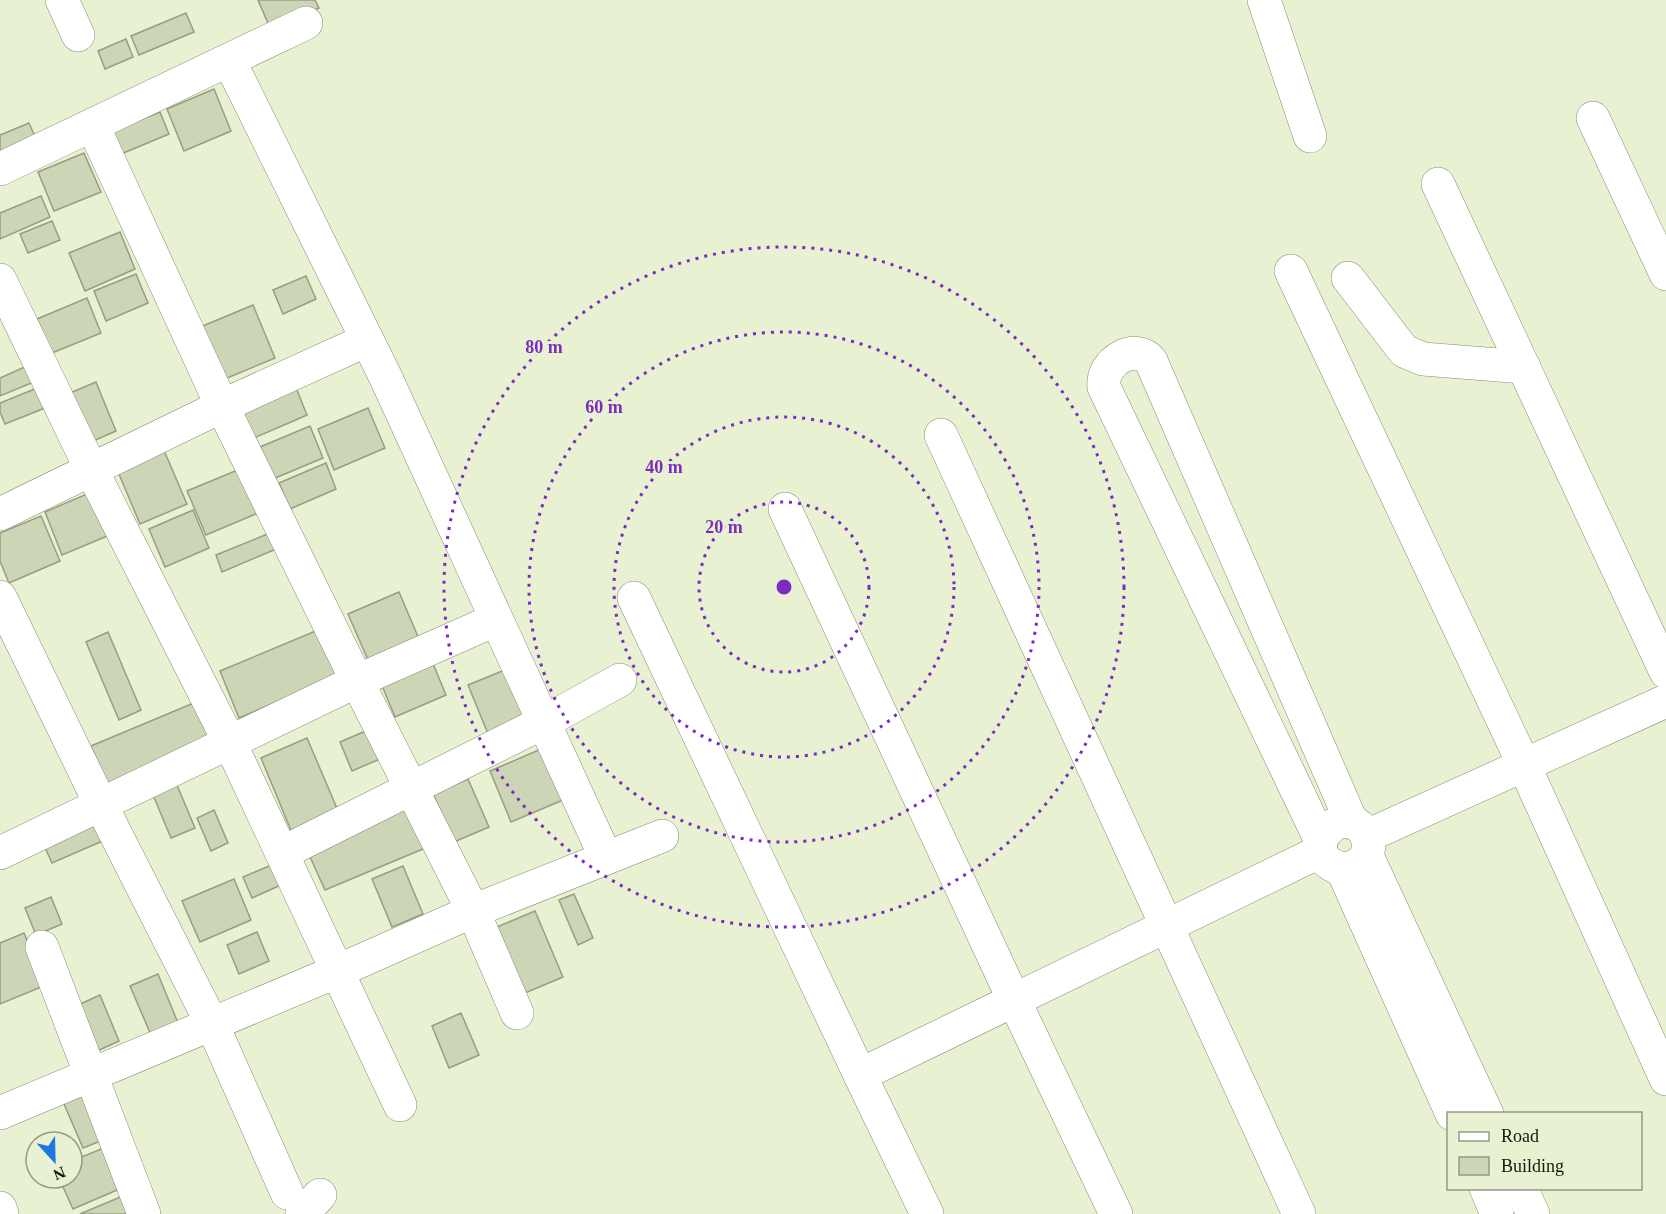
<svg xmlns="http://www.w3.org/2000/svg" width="1666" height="1214" viewBox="0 0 1666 1214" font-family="Georgia,serif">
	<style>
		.building { fill: #cdd5b7; stroke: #969e82; stroke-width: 1.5 }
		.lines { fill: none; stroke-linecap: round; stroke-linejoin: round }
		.minor-casing { stroke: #868d71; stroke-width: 34 }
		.minor { stroke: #fff; stroke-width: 33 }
		.ring { fill: none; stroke: #7b2cbf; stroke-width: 3; stroke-dasharray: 3 6 }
		.centre { fill: #7b2cbf; stroke: #e9f1d3; stroke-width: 3 }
		.ring-label { font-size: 18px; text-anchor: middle; font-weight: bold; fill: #7b2cbf; stroke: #e9f1d3; stroke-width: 6; stroke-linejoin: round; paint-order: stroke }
	</style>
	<rect width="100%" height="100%" fill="#e9f1d3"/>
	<g class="building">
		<path d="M258 0H315L319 8 270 28Z"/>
		<path d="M186 13 194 32 139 55 131 36Z"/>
		<path d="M126 39 133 57 105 69 98 51Z"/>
		<path d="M214 89 231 131 184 151 167 109Z"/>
		<path d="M160 112 169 134 114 157 104 135Z"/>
		<path d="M29 123 37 141 0 156V135Z"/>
		<path d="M84 153 101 192 54 211 38 172Z"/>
		<path d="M41 196 50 217 0 239V213Z"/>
		<path d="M52 221 60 240 28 253 20 234Z"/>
		<path d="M120 232 135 269 85 291 69 253Z"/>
		<path d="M136 274 148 303 106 321 94 291Z"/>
		<path d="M306 276 316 299 283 314 273 290Z"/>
		<path d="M87 298 101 333 52 353 37 319Z"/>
		<path d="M253 305 275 358 220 381 198 328Z"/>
		<path d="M29 365 36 381 0 396V378Z"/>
		<path d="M96 382 116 431 91 442 70 393Z"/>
		<path d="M295 385 307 415 247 441 234 410Z"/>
		<path d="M42 386 50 406 5 424 0 412V403Z"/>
		<path d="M368 408 385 448 334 470 318 429Z"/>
		<path d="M310 426 323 458 273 479 260 447Z"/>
		<path d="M163 448 187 504 140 524 116 467Z"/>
		<path d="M326 463 336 489 290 509 279 483Z"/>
		<path d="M240 469 258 513 206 535 187 491Z"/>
		<path d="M94 491 112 534 62 555 45 512Z"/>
		<path d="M193 510 209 548 165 567 149 529Z"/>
		<path d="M41 516 60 561 9 583 0 561V533Z"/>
		<path d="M270 533 276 549 222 572 216 555Z"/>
		<path d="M399 592 419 639 368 660 348 614Z"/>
		<path d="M318 630 337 676 239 718 220 671Z"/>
		<path d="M108 632 141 710 119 720 86 642Z"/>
		<path d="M429 654 446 695 395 717 378 676Z"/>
		<path d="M507 669 530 724 491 741 468 685Z"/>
		<path d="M196 702 212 740 107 784 91 746Z"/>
		<path d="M368 730 380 759 352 771 340 742Z"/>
		<path d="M307 738 342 820 295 840 261 758Z"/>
		<path d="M541 749 563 800 511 822 490 771Z"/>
		<path d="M468 779 489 827 454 842 433 794Z"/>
		<path d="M177 785 195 828 171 838 153 795Z"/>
		<path d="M412 803 430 846 325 890 306 848Z"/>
		<path d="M214 810 228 843 211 851 197 818Z"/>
		<path d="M99 819 107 839 52 863 43 843Z"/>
		<path d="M274 864 283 884 252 898 243 877Z"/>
		<path d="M403 866 423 914 392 927 372 879Z"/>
		<path d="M234 879 251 920 200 942 182 901Z"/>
		<path d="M574 894 593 938 578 945 559 900Z"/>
		<path d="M51 897 62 924 36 935 25 908Z"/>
		<path d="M535 911 563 977 525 993 497 927Z"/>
		<path d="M257 932 269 961 239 974 227 945Z"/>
		<path d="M24 933 46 985 0 1004V943Z"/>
		<path d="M158 974 178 1023 151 1035 130 986Z"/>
		<path d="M100 995 119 1041 95 1052 76 1006Z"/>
		<path d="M461 1013 479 1055 449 1068 432 1026Z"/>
		<path d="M87 1087 108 1138 83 1148 61 1097Z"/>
		<path d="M106 1147 124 1187 73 1209 59 1178H72V1161Z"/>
		<path d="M125 1195 132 1214H80Z"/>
	</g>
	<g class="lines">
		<defs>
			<g id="minor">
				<path d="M62 0 78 35"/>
				<path d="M1264 0 1310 136"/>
				<path d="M229 60 386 378 606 858"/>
				<path d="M1593 118 1666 274"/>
				<path d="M93 126 222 406 357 681 473 911 517 1013"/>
				<path d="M0 169 306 23"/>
				<path d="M1438 184 1666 672"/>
				<path d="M1291 271 1524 765 1666 1079"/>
				<path d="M1348 278 1404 351 1423 359 1524 367"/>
				<path d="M0 280 91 469 230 743 400 1105"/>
				<path d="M941 435 1299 1214"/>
				<path d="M785 509 1014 1000 1116 1214"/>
				<path d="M0 514 222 406 367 340"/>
				<path d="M0 597 101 805 212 1024 287 1193"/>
				<path d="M634 598 860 1075 1321 851"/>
				<path d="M1367 836 1666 701"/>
				<path d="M1321 841 1104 387C1101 361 1136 342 1151 361L1352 823"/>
				<path d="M0 853 357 681 495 620"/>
				<path d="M282 853 548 720 620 680"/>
				<path d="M1367 856 1487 1114"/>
				<path d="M1342 869C1360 868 1375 854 1366 835 1345 795 1290 854 1342 869L1452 1114"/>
				<path d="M42 947 144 1214"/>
				<path d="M860 1075 927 1214"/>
				<path d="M0 1113 338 971 473 911 662 836"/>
				<path d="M1486 1188 1497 1214"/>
				<path d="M1521 1188 1533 1214"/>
				<path d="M0 1208 2 1214"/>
				<path d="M302 1214 320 1195"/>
			</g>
		</defs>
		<use href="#minor" class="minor-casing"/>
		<use href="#minor" class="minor"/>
	</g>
	<g class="ring">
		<circle cx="784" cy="587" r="85"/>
		<circle cx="784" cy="587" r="170"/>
		<circle cx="784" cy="587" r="255"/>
		<circle cx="784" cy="587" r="340"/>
	</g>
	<circle cx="784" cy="587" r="9" class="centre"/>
	<g class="ring-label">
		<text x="544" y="353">80 m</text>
		<text x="604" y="413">60 m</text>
		<text x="664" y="473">40 m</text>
		<text x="724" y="533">20 m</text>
	</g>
	<rect x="1447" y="1112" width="195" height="78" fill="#e9f1d3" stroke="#959a84" stroke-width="1.5"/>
	<rect x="1459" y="1132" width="30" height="9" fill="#ffffff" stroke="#959a84" stroke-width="1.5"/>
	<text x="1501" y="1142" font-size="18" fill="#16180e">Road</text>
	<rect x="1459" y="1157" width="30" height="18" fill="#cdd5b7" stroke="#959a84" stroke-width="1.5"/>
	<text x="1501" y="1172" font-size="18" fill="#16180e">Building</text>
	<g transform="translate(54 1160) rotate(158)"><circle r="28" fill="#e9f1d3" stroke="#959a84" stroke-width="1.5"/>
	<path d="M0-4.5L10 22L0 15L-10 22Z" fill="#1b77e1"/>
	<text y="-9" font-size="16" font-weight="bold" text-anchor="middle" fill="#16180e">N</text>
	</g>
</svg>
